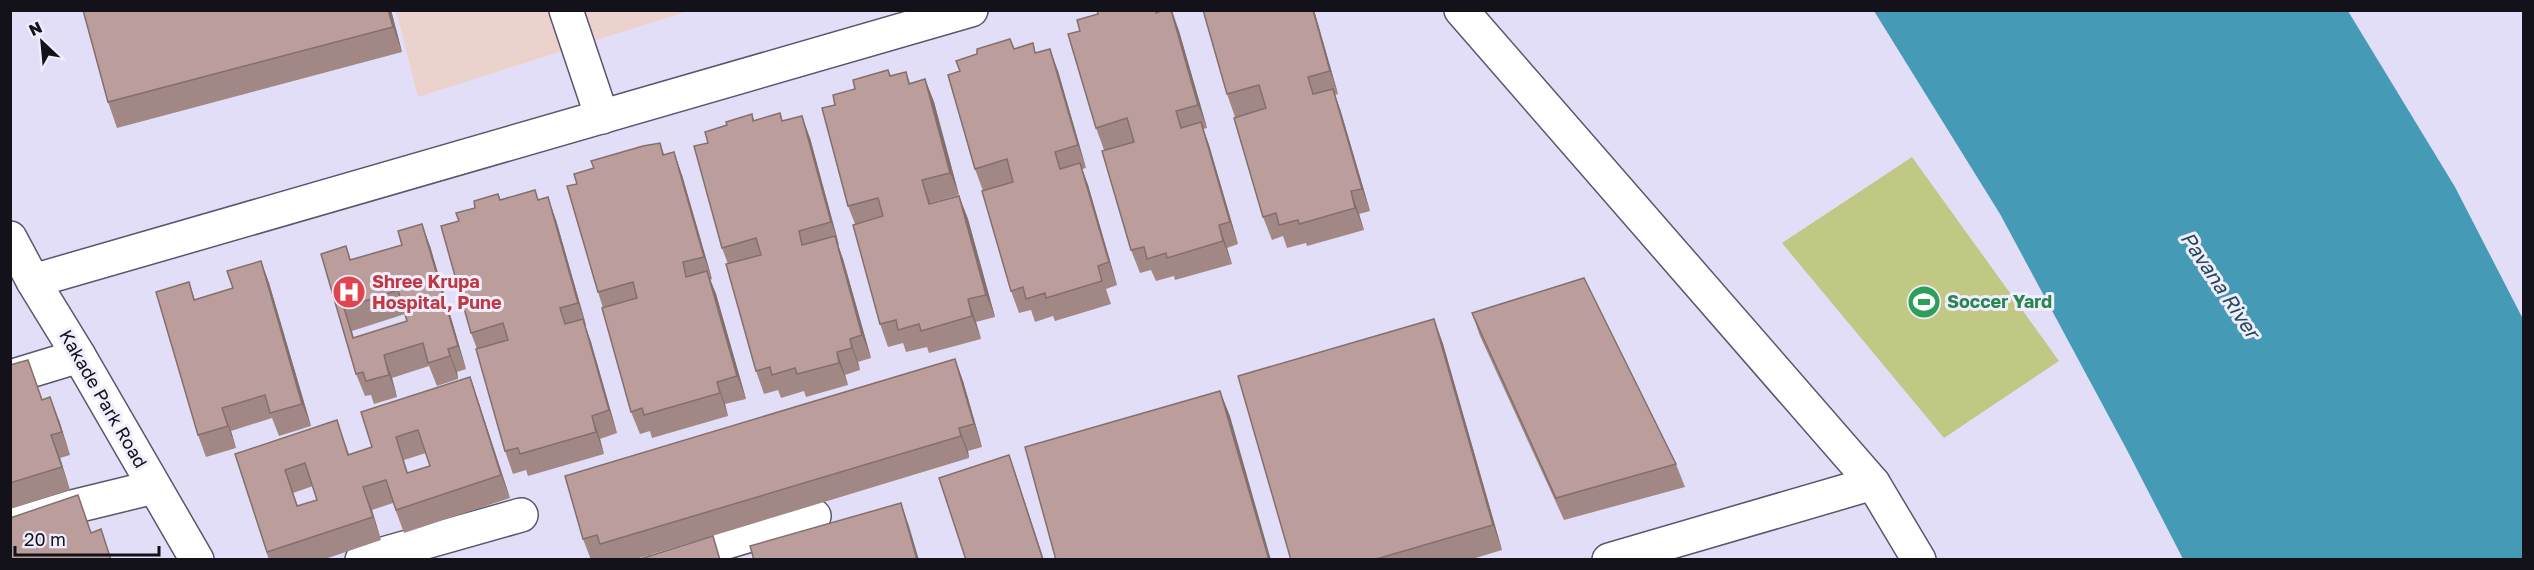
<svg xmlns="http://www.w3.org/2000/svg" width="2534" height="570" viewBox="0 0 2534 570" font-family="'Golos Text',sans-serif">
	<style>
		.education { fill: #ecd2cd }
		.green { fill: #c0c884 }
		.water { fill: #459bb6 }
		.lines { fill: none; stroke-linecap: round; stroke-linejoin: round }
		.minor-casing { stroke: #5b566c; stroke-width: 36 }
		.minor { stroke: #fff; stroke-width: 33 }
		.wall { fill: #a18885; fill-rule: evenodd }
		.shaded-wall { fill: #836f6c }
		.building { fill: #bb9e9b; stroke: #836f6c; stroke-width: 1.5; fill-rule: evenodd }
		.labels { text-anchor: middle; stroke-width: 6; stroke-linejoin: round; paint-order: stroke }
		.health-label { font-size: 18px; font-weight: bold; fill: #be3a42; stroke: #f0edfd; text-anchor: start }
		.leisure-label { font-size: 18px; font-weight: bold; fill: #27864d; stroke: #f0edfd; text-anchor: start }
		.street-label { font-size: 18px; fill: #13111a; stroke: #f0edfd }
		.water-label { font-size: 20px; font-style: italic; fill: #224955; stroke: #f0edfd }
	</style>
	<rect width="100%" height="100%" fill="#e3def8"/>
	<path class="education" d="M396 10 688 11 418 97Z"/>
	<path class="green" d="M1912 157 2059 361 1944 438 1782 243Z"/>
	<path class="water" d="M1874 11H2348L2455 187 2523 319V559H2183L2128 452 2000 214Z"/>
	<g class="lines">
		<defs>
			<g id="minor">
				<path d="M566 10 602 117"/>
				<path d="M1461 10 1873 483 1919 560"/>
				<path d="M10 238 33 281 79 356 197 560"/>
				<path d="M33 281 971 10"/>
				<path d="M10 377 79 356"/>
				<path d="M10 526 72 507 154 487"/>
				<path d="M362 560 521 515"/>
				<path d="M666 560 814 516"/>
				<path d="M1609 560 1873 483"/>
			</g>
		</defs>
		<use href="#minor" class="minor-casing"/>
		<use href="#minor" class="minor"/>
	</g>
	<g class="wall">
		<path d="M83 10H391L402 52 117 128 108 102Z"/>
		<path d="M1172 10 1179 31 1207 128 1203 129 1209 145 1238 244 1227 248 1232 264 1175 280 1174 276 1156 281 1151 270 1140 273 1131 250 1104 150 1096 128 1080 31 1157 13Z"/>
		<path d="M1314 10 1338 94 1335 95 1341 112 1370 211 1359 214 1364 230 1307 246 1306 243 1287 248 1283 236 1272 240 1263 217 1235 117 1227 94Z"/>
		<path d="M1014 48 1036 53 1058 71 1086 168 1082 169 1088 185 1117 285 1106 289 1111 304 1055 321 1053 316 1035 322 1031 310 1019 313 1011 291 983 191 975 169 960 71Z"/>
		<path d="M906 72 910 83 925 79 934 102 959 195 930 203 931 204 959 196 968 219 995 317 976 322 981 339 929 353 927 347 906 352 903 343 888 347 880 324 855 224 848 206 835 105 891 76Z"/>
		<path d="M752 114 754 120 783 121 810 138 839 245H838L843 259 871 358 858 362 860 370 845 375 848 385 806 397 804 391 781 398 778 390 764 394 756 371 728 264 722 248 708 143 727 125Z"/>
		<path d="M660 143 664 154 682 175 712 279 710 280 716 294 746 399 725 404 728 416 652 438 650 431 640 434 631 412 603 308 598 292 577 184Z"/>
		<path d="M500 200H538L556 220 586 325 585 326 591 342 617 433 600 439 604 454 528 476 526 470 513 474 505 451 477 349 471 333 459 221 475 208Z"/>
		<path d="M402 245 430 246 466 369 457 372 458 379 437 386 429 366 392 378 397 397 374 404 371 395 365 396 356 374 321 254 346 246 351 260ZM405 314 407 321 354 338 352 331Z"/>
		<path d="M261 261 269 283 311 426 279 436 272 418 231 431 236 448 206 457 198 435 189 282 195 300 233 288Z"/>
		<path d="M1472 313 1676 464 1685 487 1564 520 1480 336Z"/>
		<path d="M1434 319 1443 344 1502 550 1469 560H1291Z"/>
		<path d="M955 359 963 381 982 447 968 451 969 458 633 560H605L604 558 599 560H591L583 539Z"/>
		<path d="M28 360 42 400 59 420 70 455 60 458 70 490 10 509V365Z"/>
		<path d="M470 377 510 498 404 533 393 503 372 510 381 540 322 560H269L235 454 337 420 349 454 372 447ZM426 453 430 466 408 473 404 460ZM313 486 317 500 298 506 293 493Z"/>
	</g>
	<g class="shaded-wall">
		<path d="M388 10H391L402 52 393 27Z"/>
		<path d="M1171 10 1179 31 1207 128 1198 105Z"/>
		<path d="M1313 10H1314L1338 94 1330 71Z"/>
		<path d="M1050 49 1058 71 1086 168 1078 145Z"/>
		<path d="M925 79 934 102 959 195 950 173Z"/>
		<path d="M1333 89 1341 112 1370 211 1362 189Z"/>
		<path d="M802 116 810 138 839 245 831 222Z"/>
		<path d="M1201 122 1209 145 1238 244 1230 222Z"/>
		<path d="M674 152 682 175 712 279 704 257Z"/>
		<path d="M1080 163 1088 185 1117 285 1109 262Z"/>
		<path d="M922 180 930 203 937 227 929 204Z"/>
		<path d="M1351 191 1359 214 1364 230 1355 208Z"/>
		<path d="M959 196 968 219 995 317 986 295Z"/>
		<path d="M548 197 556 220 586 325 578 303Z"/>
		<path d="M422 224 430 246 466 369 458 346Z"/>
		<path d="M1219 225 1227 248 1232 264 1223 241Z"/>
		<path d="M835 236 843 259 871 358 862 335Z"/>
		<path d="M261 261 269 283 311 426 302 404Z"/>
		<path d="M707 271 716 294 746 399 737 376Z"/>
		<path d="M968 299 976 322 981 339 972 316Z"/>
		<path d="M583 319 591 342 617 433 609 410Z"/>
		<path d="M1434 319 1443 344 1502 550 1493 525Z"/>
		<path d="M850 339 858 362 860 370 852 348Z"/>
		<path d="M448 349 457 372 458 379 450 356Z"/>
		<path d="M837 352 845 375 848 385 839 363Z"/>
		<path d="M384 355 392 378 397 397 389 375Z"/>
		<path d="M955 359 963 381 982 447 974 424Z"/>
		<path d="M470 377 478 400 510 498 501 475Z"/>
		<path d="M717 382 725 404 728 416 720 393Z"/>
		<path d="M1220 391 1230 416 1271 560H1269Z"/>
		<path d="M50 397 59 420 70 455 62 432Z"/>
		<path d="M222 408 231 431 236 448 228 426Z"/>
		<path d="M592 416 600 439 604 454 596 432Z"/>
		<path d="M959 428 968 451 969 458 961 436Z"/>
		<path d="M51 435 60 458 70 490 62 467Z"/>
		<path d="M1009 455 1017 478 1044 560H1043Z"/>
		<path d="M363 487 372 510 381 540 373 517Z"/>
		<path d="M901 503 909 526 919 560H917Z"/>
	</g>
	<g class="building">
		<path d="M83 10H388L393 27 108 102Z"/>
		<path d="M1097 10H1156V13L1164 10H1171L1198 105 1176 111 1181 128 1201 122 1230 222 1219 225 1223 241 1167 258 1166 253 1147 259 1144 247 1131 250 1102 151 1134 142 1127 118 1096 128 1068 34 1080 31 1077 20 1098 14Z"/>
		<path d="M1203 10H1313L1330 71 1308 77 1313 94 1333 89 1362 189 1351 191 1355 208 1299 224 1298 220 1279 225 1276 213 1263 217 1234 118 1266 108 1259 85 1227 94Z"/>
		<path d="M1010 39 1014 49 1033 43 1035 53 1050 49 1078 145 1055 152 1060 169 1080 163 1109 262 1098 266 1102 281 1046 298 1045 293 1026 299 1023 287 1011 291 982 191 1013 182 1007 159 975 169 948 75 960 71 956 61 977 54V49Z"/>
		<path d="M888 70 890 76 906 72 909 84 925 79 950 173 922 180 929 204 959 196 986 295 968 299 972 316 921 331 919 324 898 330 896 320 880 324 853 225 883 216 878 198 848 206 822 108 835 105 833 95 855 89 853 80Z"/>
		<path d="M780 113 782 121 802 116 831 222 799 231 802 245 835 236 862 335 850 339 852 348 837 352 839 363 797 374 795 368 772 375 770 367 756 371 726 264 761 255 756 238 722 248 694 146 708 143 705 132 727 125 726 122 752 114 753 121Z"/>
		<path d="M660 143 663 155 674 152 704 257 683 262 686 277 707 271 737 376 717 382 720 393 644 415 642 408 631 412 602 308 637 298 633 282 598 292 567 186 577 184 574 174 594 168 591 161 643 146Z"/>
		<path d="M535 190 538 200 548 197 578 303 560 308 565 324 583 319 609 410 592 416 596 432 520 454 518 448 505 451 476 349 508 340 503 323 471 333 441 226 459 221 456 213 475 208 474 201 498 194 500 200Z"/>
		<path d="M422 224 458 346 448 349 450 356 428 363 423 343 384 355 389 375 366 381 363 372 356 374 321 254 346 246 350 260 402 245 398 231ZM398 290 407 321 353 338 344 308Z"/>
		<path d="M261 261 302 404 270 413 265 395 222 408 228 426 198 435 156 292 189 282 194 300 233 288 227 271Z"/>
		<path d="M1584 278 1676 464 1556 498 1472 313Z"/>
		<path d="M1434 319 1493 525 1373 560H1291L1238 376Z"/>
		<path d="M955 359 974 424 959 428 961 436 600 544 597 535 583 539 565 476Z"/>
		<path d="M28 360 42 400 50 397 62 432 51 435 62 467 10 483V365Z"/>
		<path d="M470 377 501 475 396 510 386 480 363 487 373 517 267 552 235 454 337 420 348 455 372 447 361 412ZM418 430 430 466 407 473 396 437ZM305 463 317 500 297 506 285 470Z"/>
		<path d="M1220 391 1269 560H1056L1025 447Z"/>
		<path d="M1009 455 1043 560H966L939 478Z"/>
		<path d="M78 495 91 533 101 529 111 560H10V518Z"/>
		<path d="M901 503 917 560H754L750 546Z"/>
		<path d="M713 536 720 560H637Z"/>
	</g>
	<defs>
		<symbol id="hospital-disc" viewBox="-11 -11 22 22"><circle r="9.5" fill="#e0444e" stroke="#f0edfd"/><path d="M-5-5h3v3.5h4V-5h3V5h-3V1.5h-4V5h-3Z" fill="#fff"/></symbol>
		<symbol id="stadium-disc" viewBox="-11 -11 22 22"><circle r="9.5" fill="#2e9e5b" stroke="#f0edfd"/><path d="M0-5a6.5 5 0 1 0 0 10a6.5 5 0 1 0 0-10ZM-3.5-1.8h7v3.6h-7Z" fill="#fff"/></symbol>
	</defs>
	<g fill-rule="evenodd">
		<use href="#hospital-disc" x="330" y="273" width="38" height="38"/>
		<use href="#stadium-disc" x="1905" y="283" width="38" height="38"/>
	</g>
	<g class="labels">
		<g class="health-label">
			<text x="372" y="288">Shree Krupa<tspan x="372" dy="21">Hospital, Pune</tspan></text>
		</g>
		<g class="leisure-label">
			<text x="1947" y="308">Soccer Yard</text>
		</g>
		<g class="street-label">
			<text transform="translate(103 399) rotate(60)" y="6">Kakade Park Road</text>
		</g>
		<g class="water-label">
			<text transform="translate(2220 285) rotate(56)" y="7">Pavana River</text>
		</g>
	</g>
	<rect width="2534" height="570" fill="none" stroke="#13111a" stroke-width="24"/>
	<g transform="translate(42 42) rotate(334)" stroke="#f0edfd" stroke-width="4.5" paint-order="stroke">
	<path d="M0-4.5L10 22L0 15L-10 22Z" fill="#13111a"/>
	<text y="-9" font-size="16" font-weight="bold" text-anchor="middle" fill="#13111a">N</text>
	</g>
	<path d="M15 546v9h144v-9" fill="none" stroke="#13111a" stroke-width="3"/>
	<text x="24" y="546" font-size="18" fill="#13111a" stroke="#f0edfd" stroke-width="4.5" paint-order="stroke">20 m</text>
</svg>
